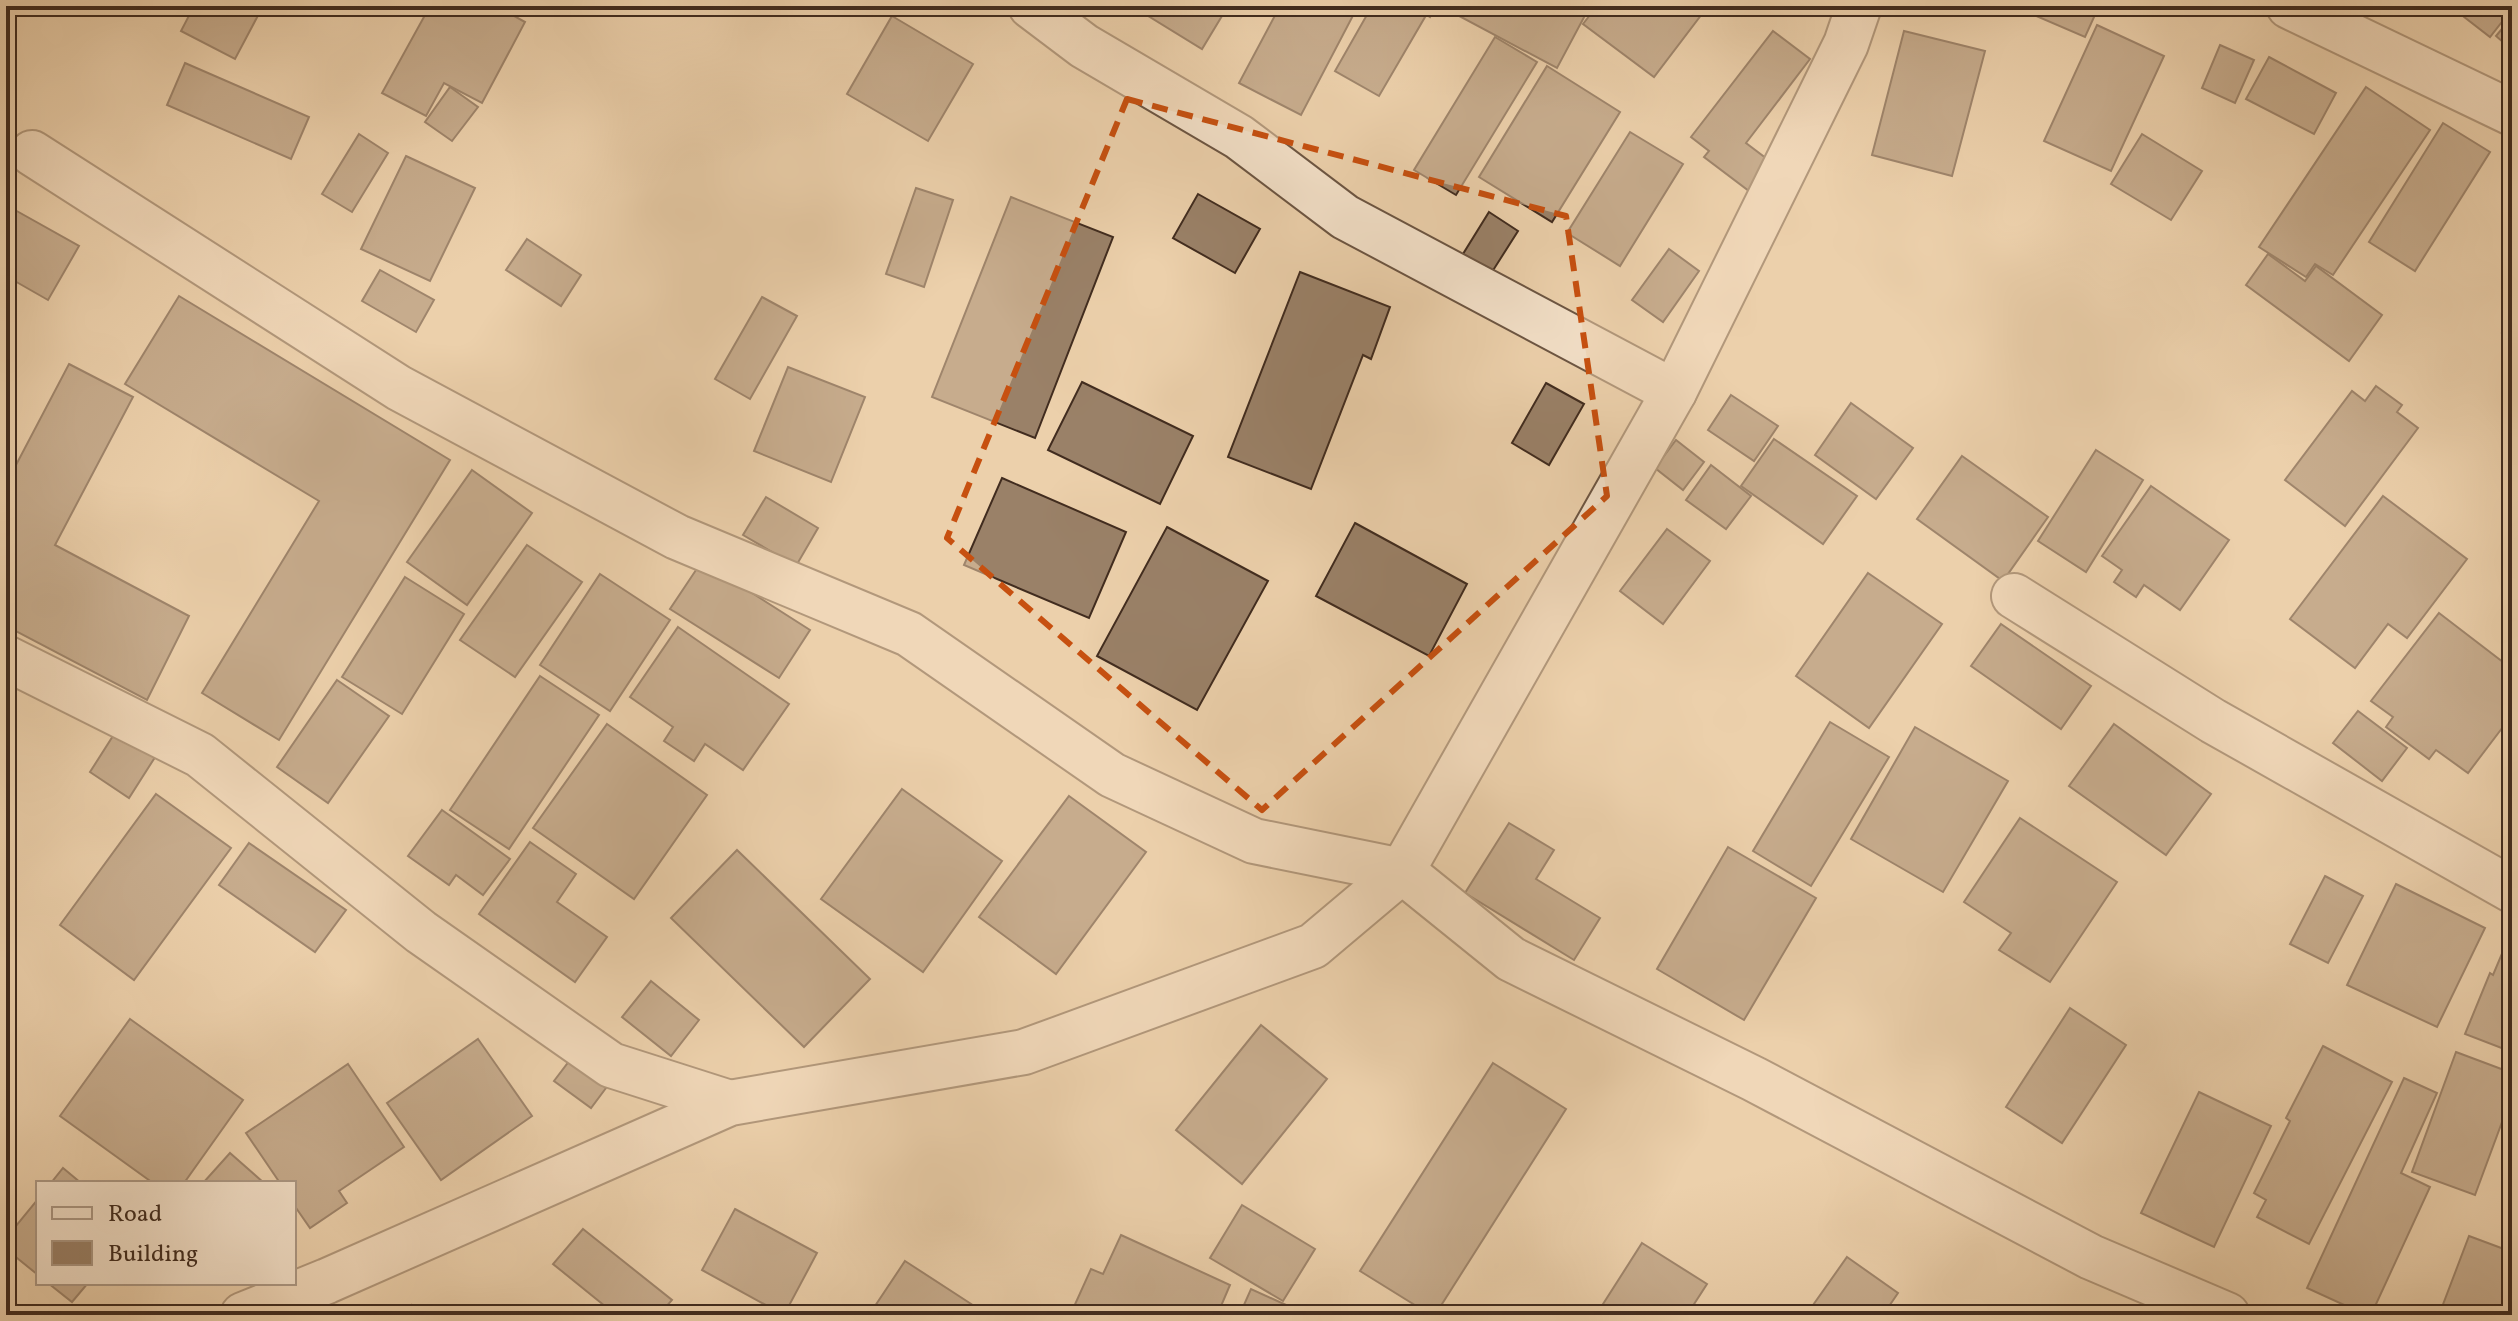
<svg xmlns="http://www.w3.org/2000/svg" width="2518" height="1321" viewBox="0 0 2518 1321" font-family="Vollkorn,serif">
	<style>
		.building { fill: #9a8168; stroke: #412c1f; stroke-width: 2 }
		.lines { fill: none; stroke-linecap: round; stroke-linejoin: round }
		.minor-casing { stroke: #6c5542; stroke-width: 48 }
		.minor { stroke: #f3e0c8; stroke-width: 44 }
		.marked { fill: none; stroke: #c75010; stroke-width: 6; stroke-dasharray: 16 10; stroke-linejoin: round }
	</style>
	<rect width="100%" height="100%" fill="#ecd0ab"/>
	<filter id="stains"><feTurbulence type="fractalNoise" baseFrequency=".0025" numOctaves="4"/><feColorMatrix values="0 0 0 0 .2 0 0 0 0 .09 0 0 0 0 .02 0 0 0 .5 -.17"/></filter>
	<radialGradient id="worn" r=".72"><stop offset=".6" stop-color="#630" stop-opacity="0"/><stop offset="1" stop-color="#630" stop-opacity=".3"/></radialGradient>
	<g class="building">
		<path d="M194 6H263L235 59 181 31Z"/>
		<path d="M430 6H496L525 22 482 103 444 83 426 116 382 93Z"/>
		<path d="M1132 6H1228L1202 49Z"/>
		<path d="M1280 6H1358L1301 115 1239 83Z"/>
		<path d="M1372 6H1406L1425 17 1379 96 1335 71Z"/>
		<path d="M1413 6H1436L1430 17Z"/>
		<path d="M1447 6H1590L1557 68 1446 9Z"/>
		<path d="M1597 6H1708L1654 77 1583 24Z"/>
		<path d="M2013 6H2099L2085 37Z"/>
		<path d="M2450 6H2512V9L2490 37Z"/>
		<path d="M892 16 973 64 928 141 847 94Z"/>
		<path d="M2512 17V50L2496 36Z"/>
		<path d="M2097 25 2164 56 2111 171 2044 141Z"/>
		<path d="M1773 31 1810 59 1746 143 1771 162 1749 191 1704 157 1709 151 1691 137Z"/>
		<path d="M1904 31 1985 51 1952 176 1872 155Z"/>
		<path d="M1495 37 1537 62 1456 195 1414 170Z"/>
		<path d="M2220 45 2254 60 2235 103 2202 88Z"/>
		<path d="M2269 57 2336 93 2314 134 2246 99Z"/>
		<path d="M185 63 309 117 291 159 167 105Z"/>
		<path d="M1547 66 1620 112 1552 222 1479 177Z"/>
		<path d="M450 87 478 107 452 141 425 122Z"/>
		<path d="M2366 87 2430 130 2333 275 2315 264 2306 277 2259 247Z"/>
		<path d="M2443 123 2490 152 2415 271 2369 242Z"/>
		<path d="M1630 132 1683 164 1620 266 1567 233Z"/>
		<path d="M359 134 388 153 352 212 322 194Z"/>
		<path d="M2142 134 2202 171 2171 220 2111 184Z"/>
		<path d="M406 156 475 188 430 281 361 249Z"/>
		<path d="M916 188 953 200 924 287 886 274Z"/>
		<path d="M1198 194 1260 229 1235 273 1173 238Z"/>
		<path d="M1011 197 1113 237 1035 438 932 397Z"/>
		<path d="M6 205 79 246 48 300 6 276Z"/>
		<path d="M1489 212 1518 231 1492 272 1463 254Z"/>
		<path d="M527 239 581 275 561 306 506 270Z"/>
		<path d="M1669 249 1699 271 1663 322 1632 300Z"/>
		<path d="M2268 254 2305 281 2316 266 2382 315 2349 361 2246 285Z"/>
		<path d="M380 270 434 300 416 332 362 301Z"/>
		<path d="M1300 272 1390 307 1371 359 1363 355 1311 489 1228 457Z"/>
		<path d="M179 296 450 460 279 740 202 693 319 501 125 384Z"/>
		<path d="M762 297 797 316 750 399 715 379Z"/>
		<path d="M2512 323V343L2502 333Z"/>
		<path d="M69 364 133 397 55 545 189 616 147 700 6 626V484Z"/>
		<path d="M788 367 865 397 831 482 754 451Z"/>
		<path d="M1082 382 1193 436 1160 504 1048 450Z"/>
		<path d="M1546 383 1584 404 1549 465 1512 443Z"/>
		<path d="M2376 386 2402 405 2397 412 2418 428 2345 526 2285 480 2352 391 2365 401Z"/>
		<path d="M1731 395 1778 426 1754 461 1708 430Z"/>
		<path d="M1851 403 1913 448 1876 499 1815 455Z"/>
		<path d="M1774 439 1857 496 1823 544 1741 486Z"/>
		<path d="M1676 440 1704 462 1683 490 1655 468Z"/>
		<path d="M2096 450 2143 480 2086 572 2038 541Z"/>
		<path d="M1962 456 2048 517 2003 581 1917 519Z"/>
		<path d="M1711 465 1751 496 1726 529 1686 500Z"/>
		<path d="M472 470 532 513 467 605 407 562Z"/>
		<path d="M1002 478 1126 532 1089 618 964 565Z"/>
		<path d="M2151 486 2229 540 2180 610 2144 585 2136 597 2114 582 2122 570 2102 556Z"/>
		<path d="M2383 496 2467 559 2407 638 2388 624 2355 668 2290 619Z"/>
		<path d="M766 497 818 528 796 566 743 535Z"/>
		<path d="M1355 523 1467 584 1429 656 1316 596Z"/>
		<path d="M1167 527 1268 581 1197 710 1097 656Z"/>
		<path d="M1667 529 1710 561 1663 624 1620 591Z"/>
		<path d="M527 545 582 582 515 677 460 640Z"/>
		<path d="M702 561 810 630 779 678 670 609Z"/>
		<path d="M1868 573 1942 624 1869 728 1796 676Z"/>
		<path d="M600 574 670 620 610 711 540 665Z"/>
		<path d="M405 577 464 614 402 714 342 677Z"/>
		<path d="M2439 613 2512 669V715L2468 773 2436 750 2429 759 2386 727 2393 717 2371 701Z"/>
		<path d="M2001 624 2091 686 2061 729 1971 666Z"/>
		<path d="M678 627 789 704 743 770 705 744 694 761 664 741 673 727 630 697Z"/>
		<path d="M540 676 599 715 509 849 450 810Z"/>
		<path d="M337 680 389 716 328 803 277 767Z"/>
		<path d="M2358 711 2407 748 2382 781 2333 743Z"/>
		<path d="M1830 722 1889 757 1811 886 1753 851Z"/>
		<path d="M607 724 707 795 634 899 533 828Z"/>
		<path d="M2114 724 2211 794 2166 855 2069 786Z"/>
		<path d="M120 725 159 751 129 798 90 772Z"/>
		<path d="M1915 727 2008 781 1943 892 1851 839Z"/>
		<path d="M902 789 1002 861 923 972 821 899Z"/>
		<path d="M156 794 231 848 134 980 60 925Z"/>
		<path d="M1069 796 1146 852 1056 974 979 917Z"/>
		<path d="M442 810 510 859 483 895 456 875 449 885 408 856Z"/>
		<path d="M2020 818 2117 882 2050 982 1999 950 2011 933 1964 902Z"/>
		<path d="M1509 823 1554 850 1536 879 1600 918 1574 960 1465 893Z"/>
		<path d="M530 842 576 874 557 902 607 937 575 982 479 914Z"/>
		<path d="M249 843 346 910 315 952 219 885Z"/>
		<path d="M1728 847 1816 898 1744 1020 1657 969Z"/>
		<path d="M737 850 870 979 804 1047 671 918Z"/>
		<path d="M2325 876 2363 896 2328 963 2290 944Z"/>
		<path d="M2396 884 2485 928 2437 1027 2347 985Z"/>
		<path d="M2512 930V1052L2465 1034 2490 973 2493 975Z"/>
		<path d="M651 981 699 1020 671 1056 622 1017Z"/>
		<path d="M2070 1008 2126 1045 2062 1143 2006 1107Z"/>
		<path d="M130 1019 243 1100 184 1183H153L60 1116Z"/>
		<path d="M1261 1025 1327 1079 1242 1184 1176 1130Z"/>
		<path d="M478 1039 532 1116 441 1180 387 1103Z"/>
		<path d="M2323 1046 2392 1082 2309 1244 2257 1217 2266 1200 2254 1193 2290 1121 2286 1118Z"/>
		<path d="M2456 1052 2512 1073V1095L2475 1195 2412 1172Z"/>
		<path d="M570 1060 606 1088 591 1108 554 1081Z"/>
		<path d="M1493 1063 1566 1109 1435 1315H1431L1360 1271Z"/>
		<path d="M348 1064 404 1147 339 1191 347 1203 310 1228 294 1205V1183H280L246 1133Z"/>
		<path d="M2404 1078 2437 1093 2401 1173 2430 1187 2371 1315H2366L2307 1288Z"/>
		<path d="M2199 1092 2271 1126 2214 1247 2141 1213Z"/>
		<path d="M230 1153 264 1183H203Z"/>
		<path d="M63 1168 81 1183H51Z"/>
		<path d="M38 1199V1275L6 1249V1238Z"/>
		<path d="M1242 1205 1315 1249 1283 1301 1210 1258Z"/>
		<path d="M735 1209 817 1253 784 1315 702 1270Z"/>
		<path d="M583 1229 672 1300 659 1315H616L553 1264Z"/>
		<path d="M1121 1235 1230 1285 1221 1306 1240 1314 1251 1289 1295 1309 1292 1315H1080L1072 1311 1091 1269 1103 1274Z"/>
		<path d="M2469 1236 2512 1252V1315H2439Z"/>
		<path d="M1642 1243 1707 1284 1687 1315H1596Z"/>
		<path d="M1847 1257 1898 1293 1883 1315H1806Z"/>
		<path d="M905 1261 982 1311 980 1315H869Z"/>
		<path d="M48 1283H88L72 1302Z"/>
		<path d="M6 1296 22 1309 18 1315H6Z"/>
		<path d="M412 1305 427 1315H406Z"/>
	</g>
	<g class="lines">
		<defs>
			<g id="minor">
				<path d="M1031 6 1084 46 1239 137 1345 217 1674 392"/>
				<path d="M2289 6 2512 113"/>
				<path d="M32 153 399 388 677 537 909 634 1112 775 1254 841 1402 871 1511 959 1754 1079 2091 1257 2227 1315"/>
				<path d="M2014 596 2213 721 2512 890"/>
				<path d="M6 658 200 755 421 932 611 1065 730 1103"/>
				<path d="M243 1315 327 1281 730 1103 1024 1052 1313 946 1402 871 1674 392 1846 44 1859 6"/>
			</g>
		</defs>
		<use href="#minor" class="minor-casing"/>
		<use href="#minor" class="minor"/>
	</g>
	<path d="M0 0H2518V1321H0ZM1127 99 1566 216 1607 496 1262 810 947 538Z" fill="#ecd0ab" fill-opacity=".55" fill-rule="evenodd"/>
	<path class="marked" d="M1127 99 1566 216 1607 496 1262 810 947 538Z"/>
	<rect width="2518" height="1321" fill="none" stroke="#ecd0ab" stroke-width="32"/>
	<rect x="8" y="8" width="2502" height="1305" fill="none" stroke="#412c1f" stroke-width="4"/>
	<rect x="16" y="16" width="2486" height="1289" fill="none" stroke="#412c1f" stroke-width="2"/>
	<rect x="36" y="1181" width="260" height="104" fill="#f3e0c8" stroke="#ac9884" stroke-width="2"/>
	<rect x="52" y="1207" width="40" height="12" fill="#f3e0c8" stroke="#ac9884" stroke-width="2"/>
	<text x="108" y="1221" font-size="24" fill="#412c1f">Road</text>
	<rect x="52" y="1241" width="40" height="24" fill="#9a8168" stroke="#ac9884" stroke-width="2"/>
	<text x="108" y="1261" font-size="24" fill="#412c1f">Building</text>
	<rect width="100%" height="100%" filter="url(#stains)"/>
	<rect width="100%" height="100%" fill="url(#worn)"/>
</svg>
